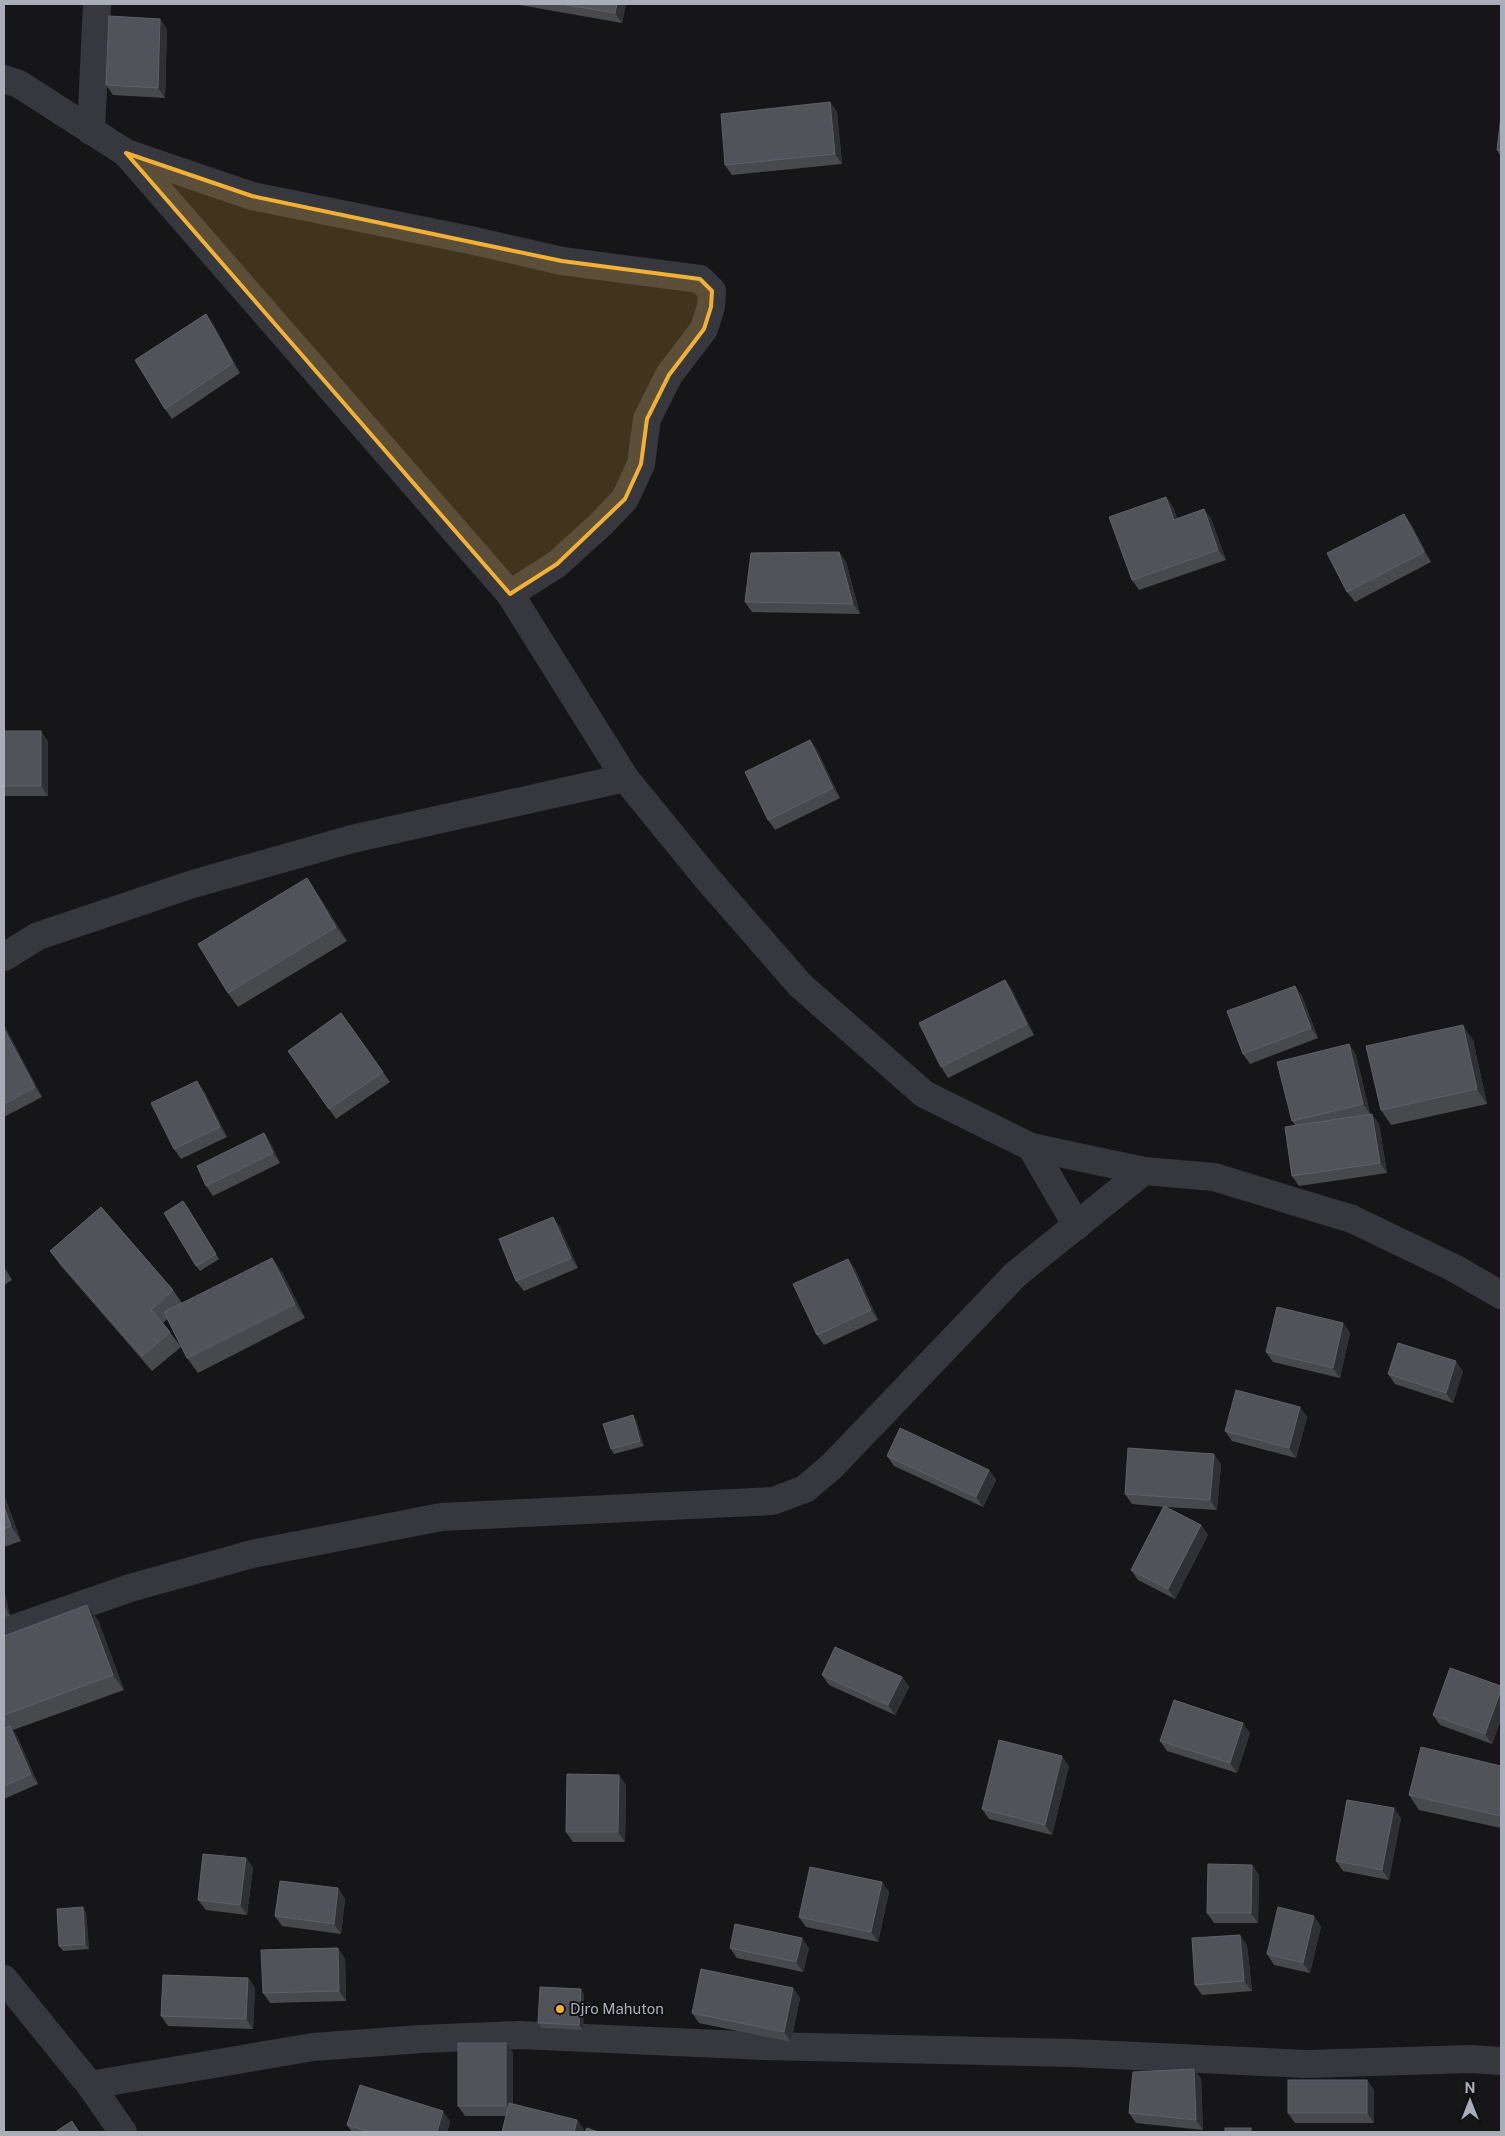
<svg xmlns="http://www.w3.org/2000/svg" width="1505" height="2136" viewBox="0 0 1505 2136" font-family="'Public Sans',sans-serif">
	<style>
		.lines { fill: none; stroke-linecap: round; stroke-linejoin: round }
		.street { stroke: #37383d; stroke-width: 28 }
		.wall { fill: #47494d }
		.shaded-wall { fill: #2f3033 }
		.building { fill: #525359; stroke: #5f6168 }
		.marked { fill: #f2b134; fill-opacity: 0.2; stroke: #f2b134; stroke-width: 4; stroke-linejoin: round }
		.poi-dot { fill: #f2b134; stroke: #111113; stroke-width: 2 }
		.labels { text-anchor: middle; stroke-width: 4; stroke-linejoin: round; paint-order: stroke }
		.poi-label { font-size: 15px; fill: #a8adb8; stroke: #111113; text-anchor: start }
	</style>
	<rect width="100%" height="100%" fill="#161618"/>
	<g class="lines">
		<g class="street">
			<path d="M4 79 19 84 126 153 510 594 625 778 705 876 800 985 924 1094 1031 1147 1144 1171 1214 1177 1352 1219 1454 1268 1501 1295"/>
			<path d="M91 131 97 4"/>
			<path d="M129 154 252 196 470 240 562 261 700 279 712 291 711 307 704 329 669 375 647 419 641 464 625 499 600 525 557 564 510 594"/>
			<path d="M4 957 38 936 193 884 352 839 625 778"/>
			<path d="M1031 1147 1077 1226"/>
			<path d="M4 1632 130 1588 252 1554 441 1517 773 1501 805 1489 832 1466 1016 1274 1144 1171"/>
			<path d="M4 1979 90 2085 123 2132"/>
			<path d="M90 2085 313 2047 421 2039 519 2035 765 2046 1072 2053 1307 2064 1471 2059 1501 2061"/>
		</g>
	</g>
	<g class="wall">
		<path d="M514 4H626L622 23Z"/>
		<path d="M167 29 165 98 113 95 106 85Z"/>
		<path d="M830 102 837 112 842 164 732 175 725 165Z"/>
		<path d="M1501 116V157L1497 150Z"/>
		<path d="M213 324 240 373 172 419 165 409Z"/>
		<path d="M1166 497 1173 507 1177 518 1204 509 1211 519 1226 560 1139 590 1132 580Z"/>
		<path d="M1411 524 1431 562 1355 602 1347 592Z"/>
		<path d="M839 552 846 562 860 614 752 612 745 602Z"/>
		<path d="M4 731H41L48 742V796H4Z"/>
		<path d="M810 740 817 750 840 798 775 830 768 820Z"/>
		<path d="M307 878 317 893 347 941 238 1007 228 993Z"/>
		<path d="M1005 980 1012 990 1034 1035 948 1078 941 1067Z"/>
		<path d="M1295 986 1302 996 1318 1038 1250 1064 1243 1054Z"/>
		<path d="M341 1013 390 1082 336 1119 288 1051Z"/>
		<path d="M4 1025 42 1097 4 1117Z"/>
		<path d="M1473 1040 1487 1104 1391 1125 1381 1110Z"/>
		<path d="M1349 1044 1356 1055 1370 1114 1365 1115 1379 1124 1387 1173 1299 1186 1292 1176 1295 1125 1292 1121Z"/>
		<path d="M204 1091 227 1137 181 1159 174 1149Z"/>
		<path d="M264 1133 271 1144 280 1163 213 1196 206 1186Z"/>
		<path d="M187 1206 219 1259 200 1271 196 1266Z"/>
		<path d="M560 1227 578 1268 524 1291 516 1281Z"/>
		<path d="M50 1251 173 1290 182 1303 282 1272 305 1318 198 1373 187 1358 167 1319 163 1323 170 1332 181 1347 152 1371 61 1266Z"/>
		<path d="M4 1266 12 1280 4 1285Z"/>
		<path d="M855 1269 878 1320 824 1345 817 1335Z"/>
		<path d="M1343 1323 1350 1333 1340 1378 1273 1362 1266 1352Z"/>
		<path d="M1463 1371 1453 1403 1395 1384 1388 1374Z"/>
		<path d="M1300 1407 1307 1417 1296 1458 1232 1441 1225 1431Z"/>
		<path d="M636 1420 644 1446 614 1454 611 1449Z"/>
		<path d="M887 1456 989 1470 996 1480 983 1507 894 1466Z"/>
		<path d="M1221 1464 1217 1510 1166 1507 1201 1525 1208 1535 1175 1599 1138 1580 1131 1570 1164 1507 1132 1504 1125 1494Z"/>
		<path d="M4 1495 21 1541 4 1547Z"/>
		<path d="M4 1590 10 1616 4 1617Z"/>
		<path d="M98 1620 124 1690 13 1730 17 1736 38 1784 4 1799V1636Z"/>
		<path d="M822 1675 902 1677 909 1687 895 1715 829 1685Z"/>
		<path d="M1501 1686V1719L1492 1744 1440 1725 1433 1715Z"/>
		<path d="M1250 1733 1237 1773 1167 1751 1160 1741Z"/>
		<path d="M1069 1766 1052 1835 989 1819 982 1809Z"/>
		<path d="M1501 1766V1828L1419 1810 1409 1795Z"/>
		<path d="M619 1775 626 1785 625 1842H573L566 1832Z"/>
		<path d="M1401 1818 1389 1880 1343 1871 1336 1861Z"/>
		<path d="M246 1858 253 1868 247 1915 206 1910 198 1900Z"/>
		<path d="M1252 1865 1259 1875 1258 1923H1214L1207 1913Z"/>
		<path d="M882 1882 889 1892 878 1942 806 1927 799 1917Z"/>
		<path d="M338 1888 345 1899 341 1934 282 1926 275 1916Z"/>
		<path d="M86 1912 89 1949 63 1951 59 1946Z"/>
		<path d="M1321 1926 1310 1973 1274 1965 1267 1954Z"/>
		<path d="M1247 1945 1252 1991 1202 1995 1195 1985Z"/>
		<path d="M730 1948H809L803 1972 737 1958Z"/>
		<path d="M345 1958 346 2001 270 2003 263 1993Z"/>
		<path d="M248 1978 255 1988 253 2029 168 2026 161 2016Z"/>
		<path d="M793 1988 800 1998 791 2042 699 2023 692 2013Z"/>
		<path d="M584 1994 583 2030 542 2028 538 2023Z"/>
		<path d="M506 2043 513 2053V2104L577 2120 584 2130 506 2116H465L458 2106Z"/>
		<path d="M1194 2069 1201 2079 1203 2130 1136 2123 1129 2113Z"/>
		<path d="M1367 2080 1374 2090V2123H1295L1288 2113Z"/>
		<path d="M450 2121 447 2132H352L347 2125Z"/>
	</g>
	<g class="shaded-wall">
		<path d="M617 4H626L622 23 615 13Z"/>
		<path d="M160 19 167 29 165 98 158 88Z"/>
		<path d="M830 102 837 112 842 164 835 154Z"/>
		<path d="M206 314 213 324 240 373 233 363Z"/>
		<path d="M1166 497 1173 507 1181 530 1174 520Z"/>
		<path d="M1204 509 1211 519 1226 560 1218 550Z"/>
		<path d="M1404 514 1411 524 1431 562 1424 552Z"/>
		<path d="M839 552 846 562 860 614 853 604Z"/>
		<path d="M41 731 48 742V796L41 786Z"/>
		<path d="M810 740 817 750 840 798 833 788Z"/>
		<path d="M307 878 317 893 347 941 336 927Z"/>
		<path d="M1005 980 1012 990 1034 1035 1027 1024Z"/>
		<path d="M1295 986 1302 996 1318 1038 1311 1028Z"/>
		<path d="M4 1025 42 1097 35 1087 4 1029Z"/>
		<path d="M1463 1025 1473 1040 1487 1104 1477 1089Z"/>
		<path d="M1349 1044 1356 1055 1370 1114 1363 1104Z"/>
		<path d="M197 1081 204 1091 227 1137 220 1127Z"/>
		<path d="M1372 1114 1379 1124 1387 1173 1380 1163Z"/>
		<path d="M264 1133 271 1144 280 1163 273 1153Z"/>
		<path d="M553 1217 560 1227 578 1268 571 1258Z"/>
		<path d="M272 1258 282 1272 305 1318 295 1304Z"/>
		<path d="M848 1259 855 1269 878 1320 871 1310Z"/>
		<path d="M4 1266 12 1280 4 1268Z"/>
		<path d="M1343 1323 1350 1333 1340 1378 1333 1368Z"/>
		<path d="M1456 1361 1463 1371 1453 1403 1446 1393Z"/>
		<path d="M1300 1407 1307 1417 1296 1458 1289 1448Z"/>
		<path d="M633 1415 636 1420 644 1446 640 1441Z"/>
		<path d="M1214 1454 1221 1464 1217 1510 1210 1500Z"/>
		<path d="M989 1470 996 1480 983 1507 976 1497Z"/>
		<path d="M4 1495 21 1541 11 1526 4 1507Z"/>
		<path d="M1201 1525 1208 1535 1175 1599 1168 1589Z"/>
		<path d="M4 1590 10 1616 4 1606Z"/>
		<path d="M87 1605 98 1620 124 1690 113 1675Z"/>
		<path d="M902 1677 909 1687 895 1715 888 1705Z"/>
		<path d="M1501 1690V1719L1492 1744 1485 1734Z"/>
		<path d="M1243 1723 1250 1733 1237 1773 1230 1763Z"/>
		<path d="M10 1726 17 1736 38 1784 31 1774Z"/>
		<path d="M1062 1756 1069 1766 1052 1835 1045 1825Z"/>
		<path d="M619 1775 626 1785 625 1842 618 1832Z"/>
		<path d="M1394 1808 1401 1818 1389 1880 1382 1870Z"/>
		<path d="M246 1858 253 1868 247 1915 240 1905Z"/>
		<path d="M1252 1865 1259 1875 1258 1923 1251 1913Z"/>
		<path d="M882 1882 889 1892 878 1942 871 1932Z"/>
		<path d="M338 1888 345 1899 341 1934 334 1924Z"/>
		<path d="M83 1907 86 1912 89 1949 85 1944Z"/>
		<path d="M1314 1916 1321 1926 1310 1973 1303 1963Z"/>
		<path d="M1240 1935 1247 1945 1252 1991 1244 1981Z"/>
		<path d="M802 1938 809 1948 803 1972 796 1962Z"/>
		<path d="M338 1948 345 1958 346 2001 339 1991Z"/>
		<path d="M248 1978 255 1988 253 2029 246 2019Z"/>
		<path d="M793 1988 800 1998 791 2042 784 2032Z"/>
		<path d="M581 1989 584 1994 583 2030 579 2025Z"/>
		<path d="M506 2043 513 2053V2116L506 2106Z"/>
		<path d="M1194 2069 1201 2079 1203 2130 1196 2120Z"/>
		<path d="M1367 2080 1374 2090V2123L1367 2113Z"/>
		<path d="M443 2111 450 2121 447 2132H437Z"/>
		<path d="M577 2120 584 2130 583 2132H574Z"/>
	</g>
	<g class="building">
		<path d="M561 4H617L615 13Z"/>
		<path d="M109 16 160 19 158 88 106 85Z"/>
		<path d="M830 102 835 154 725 165 721 114Z"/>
		<path d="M1501 116V151L1497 150Z"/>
		<path d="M206 314 233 363 165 409 135 360Z"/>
		<path d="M1166 497 1174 520 1204 509 1218 550 1132 580 1109 517Z"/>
		<path d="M1404 514 1424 552 1347 592 1327 553Z"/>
		<path d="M839 552 853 604 745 602 751 553Z"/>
		<rect x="4" y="731" width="37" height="55"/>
		<path d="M810 740 833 788 768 820 745 772Z"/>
		<path d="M307 878 336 927 228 993 198 944Z"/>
		<path d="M1005 980 1027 1024 941 1067 919 1023Z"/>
		<path d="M1295 986 1311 1028 1243 1054 1227 1011Z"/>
		<path d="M341 1013 383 1072 329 1109 288 1051Z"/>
		<path d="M1463 1025 1477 1089 1381 1110 1366 1046Z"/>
		<path d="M4 1029 35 1087 4 1104Z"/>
		<path d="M1349 1044 1363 1104 1292 1121 1277 1062Z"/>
		<path d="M197 1081 220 1127 174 1149 151 1103Z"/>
		<path d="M1372 1114 1380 1163 1292 1176 1285 1127Z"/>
		<path d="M264 1133 273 1153 206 1186 197 1166Z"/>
		<path d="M183 1201 216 1254 196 1266 164 1213Z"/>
		<path d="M101 1207 173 1290 151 1310 170 1332 142 1356 50 1251Z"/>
		<path d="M553 1217 571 1258 516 1281 499 1239Z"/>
		<path d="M272 1258 295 1304 187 1358 164 1312Z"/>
		<path d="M848 1259 871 1310 817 1335 793 1284Z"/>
		<path d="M1277 1307 1343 1323 1333 1368 1266 1352Z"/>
		<path d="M1398 1343 1456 1361 1446 1393 1388 1374Z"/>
		<path d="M1236 1390 1300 1407 1289 1448 1225 1431Z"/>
		<path d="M633 1415 640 1441 611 1449 603 1424Z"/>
		<path d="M900 1428 989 1470 976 1497 887 1456Z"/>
		<path d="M1128 1448 1214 1454 1210 1500 1125 1494Z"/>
		<path d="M1164 1506 1201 1525 1168 1589 1131 1570Z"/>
		<path d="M4 1507 11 1526 4 1529Z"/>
		<path d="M87 1605 113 1675 4 1715V1636Z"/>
		<path d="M835 1647 902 1677 888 1705 822 1675Z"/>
		<path d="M1450 1668 1501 1686V1690L1485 1734 1433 1715Z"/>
		<path d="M1174 1700 1243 1723 1230 1763 1160 1741Z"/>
		<path d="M10 1726 31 1774 4 1786V1728Z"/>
		<path d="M999 1740 1062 1756 1045 1825 982 1809Z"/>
		<path d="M1421 1747 1501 1766V1816L1409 1795Z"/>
		<path d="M567 1774 619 1775 618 1832H566Z"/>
		<path d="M1347 1800 1394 1808 1382 1870 1336 1861Z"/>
		<path d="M203 1854 246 1858 240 1905 198 1900Z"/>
		<path d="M1208 1864 1252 1865 1251 1913H1207Z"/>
		<path d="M810 1867 882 1882 871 1932 799 1917Z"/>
		<path d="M280 1881 338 1888 334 1924 275 1916Z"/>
		<path d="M83 1907 85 1944 59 1946 57 1909Z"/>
		<path d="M1278 1907 1314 1916 1303 1963 1267 1954Z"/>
		<path d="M735 1924 802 1938 796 1962 730 1948Z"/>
		<path d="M1240 1935 1244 1981 1195 1985 1192 1938Z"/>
		<path d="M338 1948 339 1991 263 1993 261 1950Z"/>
		<path d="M701 1969 793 1988 784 2032 692 2013Z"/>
		<path d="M163 1975 248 1978 246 2019 161 2016Z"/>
		<path d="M540 1987 581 1989 579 2025 538 2023Z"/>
		<rect x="458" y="2043" width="48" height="63"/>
		<path d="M1194 2069 1196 2120 1129 2113 1133 2072Z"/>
		<rect x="1288" y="2080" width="79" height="33"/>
		<path d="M360 2085 443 2111 437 2132H371L347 2125Z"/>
		<path d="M509 2103 577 2120 574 2132H502Z"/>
		<path d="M72 2121 79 2132H55Z"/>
		<path d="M587 2128 598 2132H585Z"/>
		<rect x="1225" y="2128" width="26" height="4"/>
	</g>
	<path class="marked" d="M126 153 252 196 562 261 700 279 712 291 711 307 704 329 669 375 647 419 641 464 625 499 557 564 510 594Z"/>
	<circle class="poi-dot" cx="560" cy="2009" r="5"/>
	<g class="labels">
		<g class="poi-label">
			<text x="570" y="2014">Djro Mahuton</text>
		</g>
	</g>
	<rect width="1505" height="2136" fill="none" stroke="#a8adb8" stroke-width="10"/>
	<g transform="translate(1470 2101)" stroke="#111113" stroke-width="4" paint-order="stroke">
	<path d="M0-4L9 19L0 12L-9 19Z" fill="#a8adb8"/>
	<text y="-8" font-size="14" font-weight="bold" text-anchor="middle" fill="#a8adb8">N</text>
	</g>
</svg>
